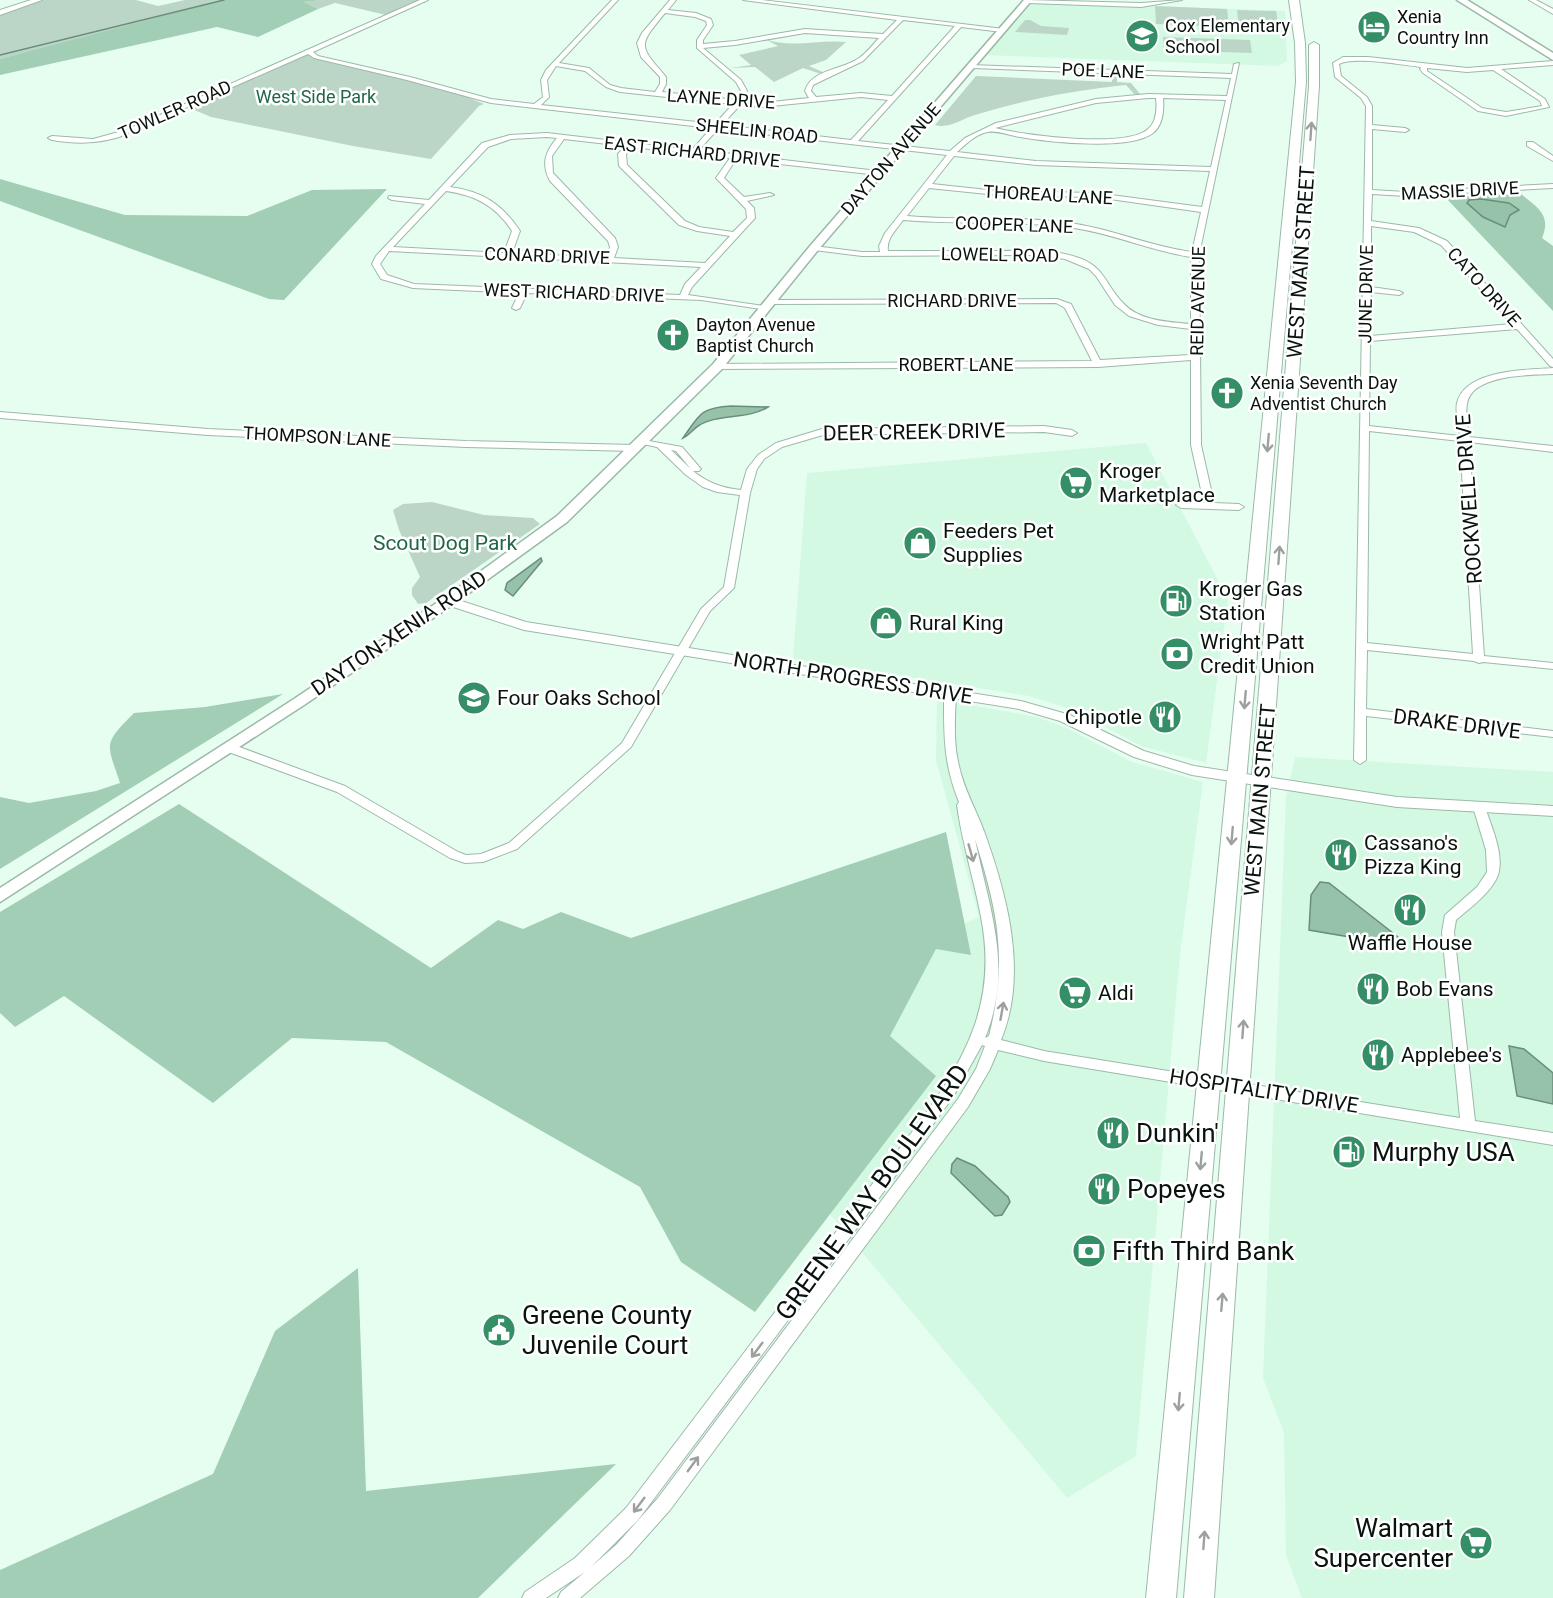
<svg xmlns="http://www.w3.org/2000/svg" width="1553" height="1598" viewBox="0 0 1553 1598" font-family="Roboto,sans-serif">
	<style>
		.built { fill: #d3f9e3 }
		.green { fill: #bbd6c7 }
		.forest { fill: #a1ceb5; fill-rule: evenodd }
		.water { fill: #96c2aa; stroke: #6b8e7b; stroke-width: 1.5 }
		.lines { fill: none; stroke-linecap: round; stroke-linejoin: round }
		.stream { stroke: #6b8e7b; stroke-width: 1.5 }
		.minor-casing { stroke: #9cb9a8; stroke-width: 2 }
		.tertiary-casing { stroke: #9cb9a8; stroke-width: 2 }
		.secondary-casing { stroke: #9cb9a8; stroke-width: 3 }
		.primary-casing { stroke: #9cb9a8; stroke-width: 2 }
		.minor { fill: #fff; fill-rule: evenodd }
		.tertiary { fill: #fff; fill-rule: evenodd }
		.secondary { fill: #fff; fill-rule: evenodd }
		.primary { fill: #fff; fill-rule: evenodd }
		.oneway { stroke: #9ca19e }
		.labels { text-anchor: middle; stroke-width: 5; stroke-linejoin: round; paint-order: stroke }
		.far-poi-label { font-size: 18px; fill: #08130d; stroke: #fff; text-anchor: start }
		.far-street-label { font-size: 18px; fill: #08130d; stroke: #fff }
		.far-park-label { font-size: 18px; fill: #1f6747; stroke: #fff }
		.street-label { font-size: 21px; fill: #08130d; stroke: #fff }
		.poi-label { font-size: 21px; fill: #08130d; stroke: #fff; text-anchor: start }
		.park-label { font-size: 21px; fill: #1f6747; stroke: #fff }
		.near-poi-label { font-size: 26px; fill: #08130d; stroke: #fff; text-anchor: start }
		.near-street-label { font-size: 26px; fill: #08130d; stroke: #fff }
	</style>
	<rect width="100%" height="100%" fill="#e6fef0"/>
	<g class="built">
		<path d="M1028 1 1285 11 1287 61 1278 66 981 55Z"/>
		<path d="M1146 443 1228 599 1206 763 1141 746 1073 710 1029 696 793 659 807 473Z"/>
		<path d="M937 699 1037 717 1067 728 1132 762 1203 782 1180 954 1136 1456 1067 1498 755 1124 881 962 979 917 936 760Z"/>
		<path d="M1295 757 1553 772V1598H1302L1286 1555 1284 1433 1263 1378 1286 797Z"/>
	</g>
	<g class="green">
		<path d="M43 0H136L158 6 185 0H240L0 59V15Z"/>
		<path d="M323 0H420L386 15 335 3 318 9 301 2Z"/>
		<path d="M1155 6 1227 9 1229 27 1156 24Z"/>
		<path d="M1237 10 1276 11 1279 29 1239 28Z"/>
		<path d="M1025 20H1030L1041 26 1069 28 1067 35 1015 32Z"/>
		<path d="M1163 37 1250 40 1252 53 1164 50Z"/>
		<path d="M765 39C791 49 819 39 846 42L826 60 809 66 825 73 821 74 803 68 774 82 755 67 730 68 751 65 739 55 778 46Z"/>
		<path d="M309 53 440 86 484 104 479 106 431 159 353 146 211 117 185 106Z"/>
		<path d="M1112 73H1117V82L1131 83 1140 94H1134L1126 85C1075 90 1024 100 975 115 961 119 950 129 935 125L976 76 1112 82Z"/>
		<path d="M432 502 484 515 533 518 540 524 426 603 418 604 412 595V588L420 577 399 530 393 510 403 504Z"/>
	</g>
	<g class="forest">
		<path d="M223 0H323L303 2 318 9 258 37 217 27 0 75V59Z"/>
		<path d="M0 179 125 215 247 216 312 190 387 189 284 300 269 299 0 201Z"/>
		<path d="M1521 194C1537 207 1552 215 1542 238L1553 246V311L1445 197ZM1481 199 1509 203 1510 215 1505 227Z"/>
		<path d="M283 694 0 869V797L29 803 96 791 120 783C107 743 102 745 134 713L205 707Z"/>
		<path d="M179 804 431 968 498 920 523 929 561 912 631 938 946 832 971 955 936 949 890 1036 936 1076 755 1312 681 1262 640 1187 386 1042 292 1038 213 1103 64 996 15 1027 0 1013V912Z"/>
		<path d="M358 1268 366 1491 616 1464 478 1598H0V1570L213 1474 275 1331Z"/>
	</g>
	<g class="water">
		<path d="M1481 199 1509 203 1519 210 1510 215 1505 227 1483 217 1467 203 1469 200Z"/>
		<path d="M731 406 768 407C748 420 718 413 698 426 692 430 690 435 683 438 700 414 700 408 731 406Z"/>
		<path d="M541 558 542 561 513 596 505 590 507 583Z"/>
		<path d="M1320 882 1329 883 1398 937 1401 942H1379L1309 930 1311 895Z"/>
		<path d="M1509 1046 1524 1049 1553 1073V1104L1517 1096Z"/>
		<path d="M957 1158 975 1166 1008 1197 1010 1202 1002 1215 995 1216 951 1173 952 1164Z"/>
	</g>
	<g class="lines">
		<path class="stream" d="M0 55 224 0"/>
		<defs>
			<g id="minor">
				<path d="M420 0H428L313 52 318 56 410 77 491 99 534 104 543 97 541 80 546 70 612 0H618L559 63 589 68 610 85 621 88 655 92 660 84V77L641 57 637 43 642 33 670 0H676L668 10 696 13 711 19 713 25 703 40V44L735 41 805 29 883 34 897 20 743 0H761L1004 29V31L1002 32 961 27 858 141 950 151 965 138 996 123 1096 99 1148 94 1227 96 1231 78 972 68 970 67V65L1232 74 1234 64 1239 63 1199 255 1201 445 1214 503 1239 504 1244 507 1239 510 1181 508 1176 505 1181 502 1204 503 1191 445V360L1098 367 714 369 713 367 717 364 1092 361 1065 308 1056 303 766 304V300H769L1057 299 1071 304 1100 360 1191 355V329L1158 325 1129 316 1115 305 1096 276 1089 269 1065 259 1036 255 862 256 814 250 810 248 814 246 862 252H880L879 246 885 233 947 155 718 129 699 150 878 171 882 173 878 175 736 159 724 178 744 197 770 193 774 195 747 201 754 208 755 218 692 287 688 295 764 306 768 308 767 310 701 300 527 293 520 308 516 310 512 308 519 293 413 288 381 279 372 264 376 256 425 204 392 200 388 198 389 196 429 200 482 143 510 135 547 133 692 150 711 128 491 103 407 80 314 58 308 54 119 137C96 144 76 144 52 140L48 138 52 136 93 139 126 130ZM665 13 695 17 706 21 707 25 697 40V48L736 82 741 91 736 100 662 92 666 84V77C639 45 637 47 665 13ZM903 20 955 26 892 96 861 93 816 97 811 91 813 85 863 61ZM805 33 879 38C873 44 867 53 859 58 843 70 811 69 805 91L809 98 761 103 743 101 747 91 741 80 703 48 735 45ZM556 66 585 71 606 87 620 92 733 104 715 124 541 105 549 97 547 80ZM861 97 888 100 851 140 722 125 740 105 761 107ZM1148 98H1156C1157 108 1157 122 1148 129 1127 149 1023 135 995 128L1096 103ZM1163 98 1226 100 1211 167 1036 161 957 152C966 144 976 134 988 132 996 130 1011 136 1020 137 1048 142 1130 151 1153 133 1163 125 1164 110 1163 98ZM547 137 557 138C545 152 541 164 550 181L608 241 610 247 606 258 512 253 520 231C502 204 482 191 450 187L488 147 511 139ZM564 139 625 146 618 154 619 166 679 225 697 231 730 236 705 263 614 258 618 247 615 238 553 173 552 156ZM632 147 730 158 716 178 746 209 747 218 733 232 699 227 685 221 627 165 626 154ZM954 156 1036 165 1210 171 1202 207 1096 193 997 191 932 184ZM929 188 997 195 1096 197 1201 212 1192 252C1152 247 1115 230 1076 224 1020 215 963 221 907 216ZM446 191C475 195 496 206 512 231L504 253 393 247ZM903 220C960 225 1018 220 1074 228 1114 234 1151 251 1191 257V324C1168 322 1139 321 1123 303 1106 286 1105 267 1079 258 1052 248 1022 251 993 251 958 251 923 251 888 251 886 239 896 230 903 220ZM389 251 701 267 685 284 680 295 414 284 387 275 380 264Z"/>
				<path d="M1529 0H1536L1553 9V14Z"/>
				<path d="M1343 57H1368L1467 68 1553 61V65L1501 69 1545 99 1549 107 1506 116 1478 111 1423 73 1420 69 1421 67C1403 65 1354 56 1339 64L1341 76 1367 97 1372 106V125L1405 128 1409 130 1405 132 1372 129V190L1406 192 1553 184V188L1406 196 1372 194 1371 221 1419 228 1447 241 1553 359V367L1550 366 1517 329 1370 341 1369 426 1460 436C1459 426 1455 412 1457 403 1465 369 1527 370 1553 368V374C1531 375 1471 374 1467 404 1465 414 1468 427 1469 437L1553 446V452L1469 442 1484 656 1553 663V669L1483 662 1479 663 1474 661 1367 650 1366 709 1553 731V737L1366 716V760L1360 764 1354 760 1366 106 1361 98 1335 77 1333 63ZM1427 68 1467 72 1493 70 1540 101 1542 106 1506 112 1482 108 1427 71ZM1371 226 1414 232 1441 245 1512 324 1370 336 1371 292 1399 295 1403 293 1399 291 1371 287ZM1369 431 1460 441 1473 654 1367 643Z"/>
				<path d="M1527 142H1533L1553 156V161L1527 146Z"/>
				<path d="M0 412 208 429 466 441 635 445 640 448 635 451 466 447 208 435 0 418Z"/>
				<path d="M1044 426 1072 430 1077 433 1072 436 1044 432 823 435 782 447 764 459 757 469 750 493 734 588 710 611 631 747 517 849 483 862 465 863 450 858 337 792 226 751 224 748 230 744 234 745 345 786 458 852 466 855 481 854 509 843 622 743 701 609 724 587 740 495 717 492 703 487 686 475 657 447 638 443V439L682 447 701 469 699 471H693C708 483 722 488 741 490L747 469 758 455 776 443 822 429ZM671 450 676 451 691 469Z"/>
				<path d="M950 690 956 693C955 718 953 742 959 766 964 790 977 811 985 834 1008 898 1028 975 1001 1040L1044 1051 1460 1118 1442 932 1445 915 1477 887 1487 872 1486 850 1473 807 1479 803 1485 807C1491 826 1503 851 1499 871 1496 889 1470 908 1456 920L1454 932 1475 1121 1553 1133V1145L1044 1061 998 1050 990 1069 968 1107 670 1510 629 1556 580 1598H558L561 1592 585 1572 546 1598H522L525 1592 575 1558 626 1508 915 1128C965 1061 998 1003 981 917 974 879 962 843 957 805L959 802C943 763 944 734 944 693ZM975 839C998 912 1008 960 989 1036L985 1038C1014 967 989 909 975 839ZM982 1045 985 1046 976 1069 958 1099 658 1498 617 1544 591 1567 638 1520 860 1224 953 1097Z"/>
			</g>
			<g id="tertiary">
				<path d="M31 0H42L0 15V10Z"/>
				<path d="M1025 0 1141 3 1182 0 1141 7 1028 3Z"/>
				<path d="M449 597 526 622 1021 701 1070 715 1144 751 1194 766 1397 797 1553 806V816L1397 807 1192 775 1134 757 1060 721 1019 709 524 630 444 604 442 601Z"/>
			</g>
			<g id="secondary">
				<path d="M1024 0H1032L818 250 721 370 567 522 454 604 304 705 0 902V888L294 699 444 598 557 516 713 364 810 246Z"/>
				<path d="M1457 0H1467L1553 53V60Z"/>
			</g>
			<g id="primary">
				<path d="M1289 0H1299L1305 43 1306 82 1176 1598H1146L1296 82 1295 43Z"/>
				<path d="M1314 42 1319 45V86L1214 1598H1184L1309 86V45Z"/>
			</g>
		</defs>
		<use href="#minor" class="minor-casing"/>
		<use href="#tertiary" class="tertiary-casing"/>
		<use href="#secondary" class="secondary-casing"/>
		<use href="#primary" class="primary-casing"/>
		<use href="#minor" class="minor"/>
		<use href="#tertiary" class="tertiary"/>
		<use href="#secondary" class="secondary"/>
		<use href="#primary" class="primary"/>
	</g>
	<defs><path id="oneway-shaft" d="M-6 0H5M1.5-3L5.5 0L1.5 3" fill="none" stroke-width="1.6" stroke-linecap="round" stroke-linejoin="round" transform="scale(1.5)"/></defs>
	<g class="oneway">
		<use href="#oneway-shaft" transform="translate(1311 131) rotate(-86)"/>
		<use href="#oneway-shaft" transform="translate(1268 443) rotate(95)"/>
		<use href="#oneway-shaft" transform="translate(1279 555) rotate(-86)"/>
		<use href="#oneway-shaft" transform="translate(1245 700) rotate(95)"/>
		<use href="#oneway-shaft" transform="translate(1232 836) rotate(95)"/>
		<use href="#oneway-shaft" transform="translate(971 853) rotate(74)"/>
		<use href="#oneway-shaft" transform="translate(1002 1011) rotate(-80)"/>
		<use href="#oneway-shaft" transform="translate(1243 1029) rotate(-86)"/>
		<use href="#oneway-shaft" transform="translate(1201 1161) rotate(95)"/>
		<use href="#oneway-shaft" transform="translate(1222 1302) rotate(-85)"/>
		<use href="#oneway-shaft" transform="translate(757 1350) rotate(127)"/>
		<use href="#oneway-shaft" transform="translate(1179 1402) rotate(95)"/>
		<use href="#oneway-shaft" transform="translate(693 1464) rotate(-54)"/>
		<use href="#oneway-shaft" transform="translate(639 1505) rotate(127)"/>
		<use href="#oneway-shaft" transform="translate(1204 1540) rotate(-86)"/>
	</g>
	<defs>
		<symbol id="hotel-disc" viewBox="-11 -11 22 22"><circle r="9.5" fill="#348f66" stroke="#fff"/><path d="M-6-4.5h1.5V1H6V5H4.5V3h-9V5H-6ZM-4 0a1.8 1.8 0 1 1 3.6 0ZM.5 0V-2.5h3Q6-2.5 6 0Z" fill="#fff"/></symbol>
		<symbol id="school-disc" viewBox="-11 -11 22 22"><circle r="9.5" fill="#348f66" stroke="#fff"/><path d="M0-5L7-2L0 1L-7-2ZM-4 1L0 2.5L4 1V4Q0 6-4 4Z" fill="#fff"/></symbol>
		<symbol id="church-disc" viewBox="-11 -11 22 22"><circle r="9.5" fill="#348f66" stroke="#fff"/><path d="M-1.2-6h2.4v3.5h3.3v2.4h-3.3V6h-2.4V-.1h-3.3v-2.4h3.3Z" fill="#fff"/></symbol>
		<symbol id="supermarket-disc" viewBox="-11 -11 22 22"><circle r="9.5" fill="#348f66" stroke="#fff"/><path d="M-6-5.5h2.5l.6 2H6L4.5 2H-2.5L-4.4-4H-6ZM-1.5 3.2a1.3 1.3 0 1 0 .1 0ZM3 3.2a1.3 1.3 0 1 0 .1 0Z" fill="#fff"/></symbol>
		<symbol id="shop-disc" viewBox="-11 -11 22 22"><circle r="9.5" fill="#348f66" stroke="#fff"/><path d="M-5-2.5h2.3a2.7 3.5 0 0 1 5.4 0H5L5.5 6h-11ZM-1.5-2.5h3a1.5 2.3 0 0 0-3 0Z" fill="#fff"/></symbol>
		<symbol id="fuel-disc" viewBox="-11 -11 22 22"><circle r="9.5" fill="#348f66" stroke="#fff"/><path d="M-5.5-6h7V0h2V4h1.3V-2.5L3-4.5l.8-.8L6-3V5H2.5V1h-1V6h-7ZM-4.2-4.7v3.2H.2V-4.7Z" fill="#fff"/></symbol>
		<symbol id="bank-disc" viewBox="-11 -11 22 22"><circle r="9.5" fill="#348f66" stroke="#fff"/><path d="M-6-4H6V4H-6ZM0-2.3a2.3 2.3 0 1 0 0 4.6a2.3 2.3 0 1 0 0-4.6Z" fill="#fff"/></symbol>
		<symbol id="restaurant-disc" viewBox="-11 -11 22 22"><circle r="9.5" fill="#348f66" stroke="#fff"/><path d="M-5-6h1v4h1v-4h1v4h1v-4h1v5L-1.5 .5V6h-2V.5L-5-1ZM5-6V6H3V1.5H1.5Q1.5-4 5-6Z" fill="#fff"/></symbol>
		<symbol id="civic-disc" viewBox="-11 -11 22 22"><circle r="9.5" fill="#348f66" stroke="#fff"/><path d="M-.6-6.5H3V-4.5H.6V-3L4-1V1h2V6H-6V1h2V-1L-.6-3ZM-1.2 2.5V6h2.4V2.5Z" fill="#fff"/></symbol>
	</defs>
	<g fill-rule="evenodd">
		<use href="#hotel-disc" x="1355" y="8" width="38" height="38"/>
		<use href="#school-disc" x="1123" y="17" width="38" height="38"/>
		<use href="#church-disc" x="654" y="316" width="38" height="38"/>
		<use href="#church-disc" x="1208" y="374" width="38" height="38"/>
		<use href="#supermarket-disc" x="1057" y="464" width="38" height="38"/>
		<use href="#shop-disc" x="901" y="524" width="38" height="38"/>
		<use href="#fuel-disc" x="1157" y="582" width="38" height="38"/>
		<use href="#shop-disc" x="867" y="604" width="38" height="38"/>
		<use href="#bank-disc" x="1158" y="635" width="38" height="38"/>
		<use href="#school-disc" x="455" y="679" width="38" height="38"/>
		<use href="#restaurant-disc" x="1146" y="698" width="38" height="38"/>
		<use href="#restaurant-disc" x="1322" y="836" width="38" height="38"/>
		<use href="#restaurant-disc" x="1391" y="891" width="38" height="38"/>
		<use href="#restaurant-disc" x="1354" y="970" width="38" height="38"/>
		<use href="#supermarket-disc" x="1056" y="974" width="38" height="38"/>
		<use href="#restaurant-disc" x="1359" y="1036" width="38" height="38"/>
		<use href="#restaurant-disc" x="1094" y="1114" width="38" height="38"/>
		<use href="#fuel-disc" x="1330" y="1133" width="38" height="38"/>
		<use href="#restaurant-disc" x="1085" y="1170" width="38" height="38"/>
		<use href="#bank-disc" x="1070" y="1232" width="38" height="38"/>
		<use href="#civic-disc" x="480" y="1311" width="38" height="38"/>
		<use href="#supermarket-disc" x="1457" y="1524" width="38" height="38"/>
	</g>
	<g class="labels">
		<g class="far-poi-label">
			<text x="1397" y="23">Xenia<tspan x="1397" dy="21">Country Inn</tspan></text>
			<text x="1165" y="32">Cox Elementary<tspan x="1165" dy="21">School</tspan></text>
			<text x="696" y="331">Dayton Avenue<tspan x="696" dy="21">Baptist Church</tspan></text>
			<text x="1250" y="389">Xenia Seventh Day<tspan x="1250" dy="21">Adventist Church</tspan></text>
		</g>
		<g class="far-street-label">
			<text transform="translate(1103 71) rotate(2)" y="6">POE LANE</text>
			<text transform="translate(721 99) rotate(4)" y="6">LAYNE DRIVE</text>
			<text transform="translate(175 110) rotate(-24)" y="6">TOWLER ROAD</text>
			<text transform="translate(757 131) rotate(6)" y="6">SHEELIN ROAD</text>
			<text transform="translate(692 152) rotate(6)" y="6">EAST RICHARD DRIVE</text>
			<text transform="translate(891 159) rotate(-49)" y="6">DAYTON AVENUE</text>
			<text transform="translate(1460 191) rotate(-3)" y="6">MASSIE DRIVE</text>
			<text transform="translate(1048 195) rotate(3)" y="6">THOREAU LANE</text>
			<text transform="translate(1014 225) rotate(2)" y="6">COOPER LANE</text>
			<text transform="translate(1000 255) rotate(1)" y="6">LOWELL ROAD</text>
			<text transform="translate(547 256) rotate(2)" y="6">CONARD DRIVE</text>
			<text transform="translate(1484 287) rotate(48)" y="6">CATO DRIVE</text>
			<text transform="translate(574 293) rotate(2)" y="6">WEST RICHARD DRIVE</text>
			<text transform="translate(1366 294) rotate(-89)" y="6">JUNE DRIVE</text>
			<text x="952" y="307">RICHARD DRIVE</text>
			<text transform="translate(1198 301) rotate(-89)" y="6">REID AVENUE</text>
			<text x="956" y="371">ROBERT LANE</text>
			<text transform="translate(317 437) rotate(3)" y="6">THOMPSON LANE</text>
		</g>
		<g class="far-park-label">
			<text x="316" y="103">West Side Park</text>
		</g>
		<g class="street-label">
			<text transform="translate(1301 262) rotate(-86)" y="7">WEST MAIN STREET</text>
			<text transform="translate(914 432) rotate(-1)" y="7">DEER CREEK DRIVE</text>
			<text transform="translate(1469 499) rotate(-94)" y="7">ROCKWELL DRIVE</text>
			<text transform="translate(399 633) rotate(-34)" y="7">DAYTON-XENIA ROAD</text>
			<text transform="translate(853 678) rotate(9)" y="7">NORTH PROGRESS DRIVE</text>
			<text transform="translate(1457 724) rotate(7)" y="7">DRAKE DRIVE</text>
			<text transform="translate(1260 800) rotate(-85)" y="7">WEST MAIN STREET</text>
			<text transform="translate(1264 1091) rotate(9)" y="7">HOSPITALITY DRIVE</text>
		</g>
		<g class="poi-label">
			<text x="1099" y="478">Kroger<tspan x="1099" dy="24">Marketplace</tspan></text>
			<text x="943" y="538">Feeders Pet<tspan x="943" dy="24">Supplies</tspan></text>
			<text x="1199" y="596">Kroger Gas<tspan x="1199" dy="24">Station</tspan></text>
			<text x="909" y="630">Rural King</text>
			<text x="1200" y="649">Wright Patt<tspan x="1200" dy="24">Credit Union</tspan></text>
			<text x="497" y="705">Four Oaks School</text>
			<text x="1142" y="724" text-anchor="end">Chipotle</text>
			<text x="1364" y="850">Cassano's<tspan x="1364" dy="24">Pizza King</tspan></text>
			<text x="1410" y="950" text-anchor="middle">Waffle House</text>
			<text x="1396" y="996">Bob Evans</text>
			<text x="1098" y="1000">Aldi</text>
			<text x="1401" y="1062">Applebee's</text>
		</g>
		<g class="park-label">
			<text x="445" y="550">Scout Dog Park</text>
		</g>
		<g class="near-poi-label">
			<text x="1136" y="1142">Dunkin'</text>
			<text x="1372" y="1161">Murphy USA</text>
			<text x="1127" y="1198">Popeyes</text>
			<text x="1112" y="1260">Fifth Third Bank</text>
			<text x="522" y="1324">Greene County<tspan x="522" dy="30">Juvenile Court</tspan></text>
			<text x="1453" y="1537" text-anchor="end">Walmart<tspan x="1453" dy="30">Supercenter</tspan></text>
		</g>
		<g class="near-street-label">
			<text transform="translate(872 1192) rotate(-54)" y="9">GREENE WAY BOULEVARD</text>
		</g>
	</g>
</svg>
